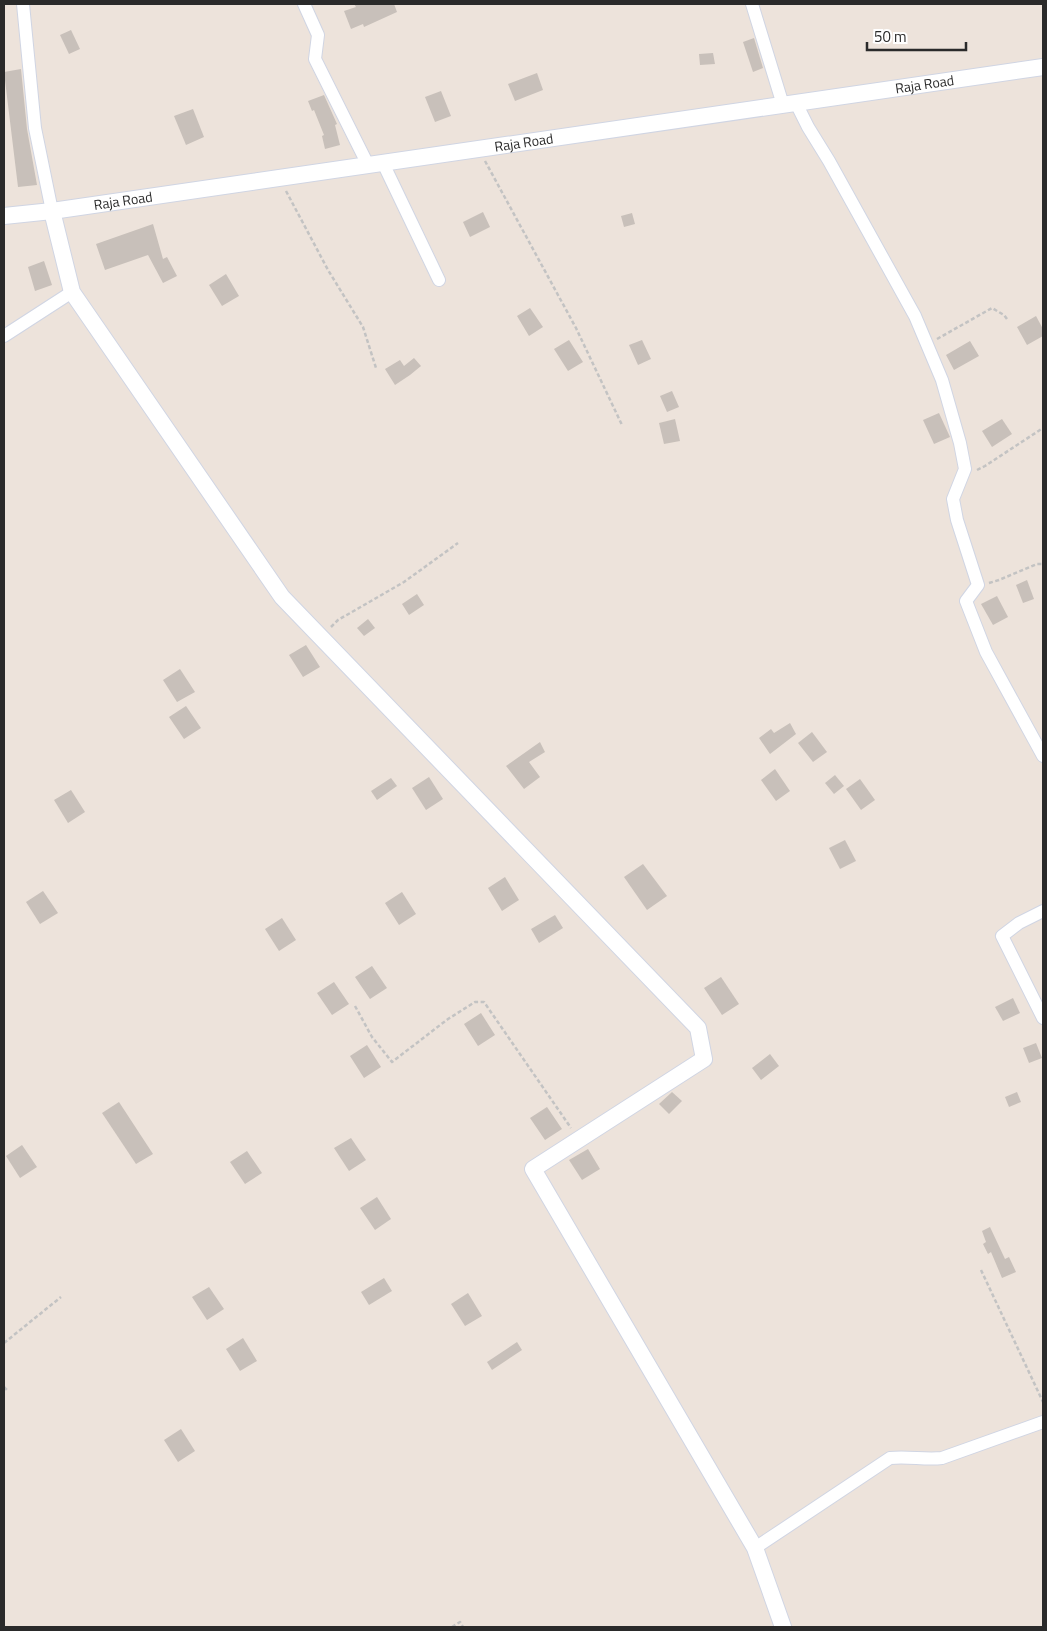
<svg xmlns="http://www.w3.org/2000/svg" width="1047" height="1631" viewBox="0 0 1047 1631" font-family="'Titillium Web',sans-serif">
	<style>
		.building { fill: #c8c0ba }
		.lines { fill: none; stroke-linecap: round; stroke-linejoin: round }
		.minor-casing { stroke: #d0d5e3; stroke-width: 14 }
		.tertiary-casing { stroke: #d0d5e3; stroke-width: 18 }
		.path { stroke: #c3c3c3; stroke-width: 2.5; stroke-dasharray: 4 2.5; stroke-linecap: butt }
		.minor { stroke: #fff; stroke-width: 12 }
		.tertiary { stroke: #fff; stroke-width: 16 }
		.labels { text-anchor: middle; stroke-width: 4; stroke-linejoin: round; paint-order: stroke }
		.street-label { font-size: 14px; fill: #2a2a2a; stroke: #fff }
	</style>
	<rect width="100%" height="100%" fill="#ede3db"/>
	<g class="building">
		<path d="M354 4H394L397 12 364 27 363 24 351 29 344 11 356 7Z"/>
		<path d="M71 30 80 49 69 54 60 35Z"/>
		<path d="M754 38 763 68 753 72 743 42Z"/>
		<path d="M713 53 715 64 700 65 699 54Z"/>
		<path d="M21 69 27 129 37 185 18 187 4 72Z"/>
		<path d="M537 73 543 90 515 101 508 84Z"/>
		<path d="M441 91 451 116 435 122 425 97Z"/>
		<path d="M324 95 337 124 335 125 340 145 325 149 322 136 324 135 314 110 312 111 308 101Z"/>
		<path d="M193 109 204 137 186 145 174 116Z"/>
		<path d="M483 212 490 227 470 237 463 222Z"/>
		<path d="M632 213 635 224 624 227 621 216Z"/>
		<path d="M153 224 163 259 167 257 177 276 163 283 148 255 105 270 96 244Z"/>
		<path d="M44 261 52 285 35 291 28 267Z"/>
		<path d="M226 274 239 296 222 306 209 285Z"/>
		<path d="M530 308 543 327 529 336 517 316Z"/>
		<path d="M1036 316 1043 329V336L1027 345 1017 327Z"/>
		<path d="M569 340 583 362 568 371 554 349Z"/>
		<path d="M642 340 651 359 638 365 629 345Z"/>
		<path d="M970 341 979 356 954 370 946 355Z"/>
		<path d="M414 358 421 366 410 375 395 385 385 369 400 360 404 366Z"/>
		<path d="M672 391 679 407 667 412 660 396Z"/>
		<path d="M939 413 950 437 934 444 923 420Z"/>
		<path d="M675 419 680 441 664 444 659 423Z"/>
		<path d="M1002 419 1012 434 992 447 982 431Z"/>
		<path d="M1027 580 1034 599 1023 603 1016 585Z"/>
		<path d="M417 594 424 605 409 615 402 604Z"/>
		<path d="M997 596 1008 617 993 625 981 604Z"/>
		<path d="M368 619 375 628 364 636 357 628Z"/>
		<path d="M306 645 320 667 303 677 289 655Z"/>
		<path d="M180 669 195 692 177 702 163 680Z"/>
		<path d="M186 706 201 728 184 739 169 717Z"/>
		<path d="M790 723 796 734 770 754 759 738 771 729 774 733Z"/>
		<path d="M812 732 827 752 813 762 798 743Z"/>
		<path d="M540 742 545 752 529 762 540 777 524 789 506 766Z"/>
		<path d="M775 769 790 791 776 801 761 780Z"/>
		<path d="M835 775 844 786 834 794 825 783Z"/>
		<path d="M429 777 443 799 426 810 412 788Z"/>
		<path d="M391 778 397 786 377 800 371 791Z"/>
		<path d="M860 779 875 800 861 810 846 789Z"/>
		<path d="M71 790 85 812 68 823 54 800Z"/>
		<path d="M845 840 856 861 840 869 829 848Z"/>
		<path d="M643 864 667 896 647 910 624 877Z"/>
		<path d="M505 877 519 900 502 911 488 888Z"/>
		<path d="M43 891 58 913 40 924 26 902Z"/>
		<path d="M402 892 416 914 399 925 385 903Z"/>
		<path d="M555 915 563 928 539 943 531 929Z"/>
		<path d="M282 918 296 940 279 951 265 929Z"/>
		<path d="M372 966 387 988 370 999 355 977Z"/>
		<path d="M721 977 739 1004 722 1015 704 988Z"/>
		<path d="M334 982 349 1004 332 1015 317 993Z"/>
		<path d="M1013 998 1020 1013 1003 1021 995 1007Z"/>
		<path d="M481 1013 495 1035 478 1046 464 1024Z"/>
		<path d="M1036 1043 1042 1058 1029 1063 1023 1048Z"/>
		<path d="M367 1045 381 1067 364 1078 350 1056Z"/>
		<path d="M770 1054 779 1066 761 1080 752 1068Z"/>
		<path d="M672 1092 682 1101 669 1114 659 1104Z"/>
		<path d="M1017 1092 1021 1102 1009 1107 1005 1097Z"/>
		<path d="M119 1102 153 1154 136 1164 102 1113Z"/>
		<path d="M547 1107 562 1129 545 1140 530 1118Z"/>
		<path d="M351 1138 366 1160 349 1171 334 1148Z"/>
		<path d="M22 1145 37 1167 20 1178 6 1156Z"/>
		<path d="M588 1149 600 1169 582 1180 569 1160Z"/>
		<path d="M247 1151 262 1173 245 1184 230 1162Z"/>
		<path d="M377 1197 391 1219 375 1230 360 1208Z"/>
		<path d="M990 1227 1005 1259 1009 1257 1016 1272 1002 1278 991 1252 988 1254 983 1244 986 1242 982 1231Z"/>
		<path d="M384 1278 392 1291 369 1305 361 1292Z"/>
		<path d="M209 1287 224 1309 207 1320 192 1297Z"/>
		<path d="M468 1293 482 1316 465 1326 451 1304Z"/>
		<path d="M243 1338 257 1361 240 1371 226 1349Z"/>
		<path d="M517 1342 522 1350 492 1370 487 1362Z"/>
		<path d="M181 1429 195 1451 178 1462 164 1440Z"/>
	</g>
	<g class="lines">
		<defs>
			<g id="minor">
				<path d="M23 4 35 128 52 211"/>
				<path d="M304 4 318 35 315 59 368 165"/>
				<path d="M752 4 783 105"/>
				<path d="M796 103 808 127 829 161 915 316 942 380 960 443 965 469 953 499 957 520 978 585 966 601 986 652 1043 756"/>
				<path d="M383 163 439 280"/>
				<path d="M4 336 72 292"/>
				<path d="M1043 911 1019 923 1002 936 1043 1018"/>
				<path d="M755 1548 890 1458C908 1456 925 1460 942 1458L1043 1422"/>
			</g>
			<g id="tertiary">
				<path d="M52 211 72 292 282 597 698 1028 704 1059 533 1169 755 1548 783 1627"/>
				<path id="s1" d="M4 216 52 211 1043 67"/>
			</g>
		</defs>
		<use href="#minor" class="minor-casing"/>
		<use href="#tertiary" class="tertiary-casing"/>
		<g class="path">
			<path d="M485 161 576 328 622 425"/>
			<path d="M286 191 328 270 363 327 376 368"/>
			<path d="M937 339 992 308 1004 315 1007 319"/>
			<path d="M977 470 985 466 1043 428"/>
			<path d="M989 583 999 580 1037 564H1043"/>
			<path d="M331 627 338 620 404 582 458 543"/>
			<path d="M355 1006 372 1037 392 1062 448 1019 475 1002H484L571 1128"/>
			<path d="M981 1270 1043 1402"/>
			<path d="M4 1343 61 1297"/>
			<path d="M4 1387 8 1391"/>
			<path d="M452 1627 460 1622 463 1627"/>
		</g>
		<use href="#minor" class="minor"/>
		<use href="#tertiary" class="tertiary"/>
	</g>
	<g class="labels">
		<g class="street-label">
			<text dy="5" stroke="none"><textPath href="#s1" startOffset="930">Raja Road</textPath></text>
			<text dy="5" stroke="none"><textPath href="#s1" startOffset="525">Raja Road</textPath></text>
			<text dy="5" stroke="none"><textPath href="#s1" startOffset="120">Raja Road</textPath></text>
		</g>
	</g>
	<rect width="1047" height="1631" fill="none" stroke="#2a2a2a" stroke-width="10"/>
	<path d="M867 42v8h99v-8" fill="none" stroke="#2a2a2a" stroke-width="2.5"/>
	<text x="874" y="42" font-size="15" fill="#2a2a2a" stroke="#ffffff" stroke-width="4" paint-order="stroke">50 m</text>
</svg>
